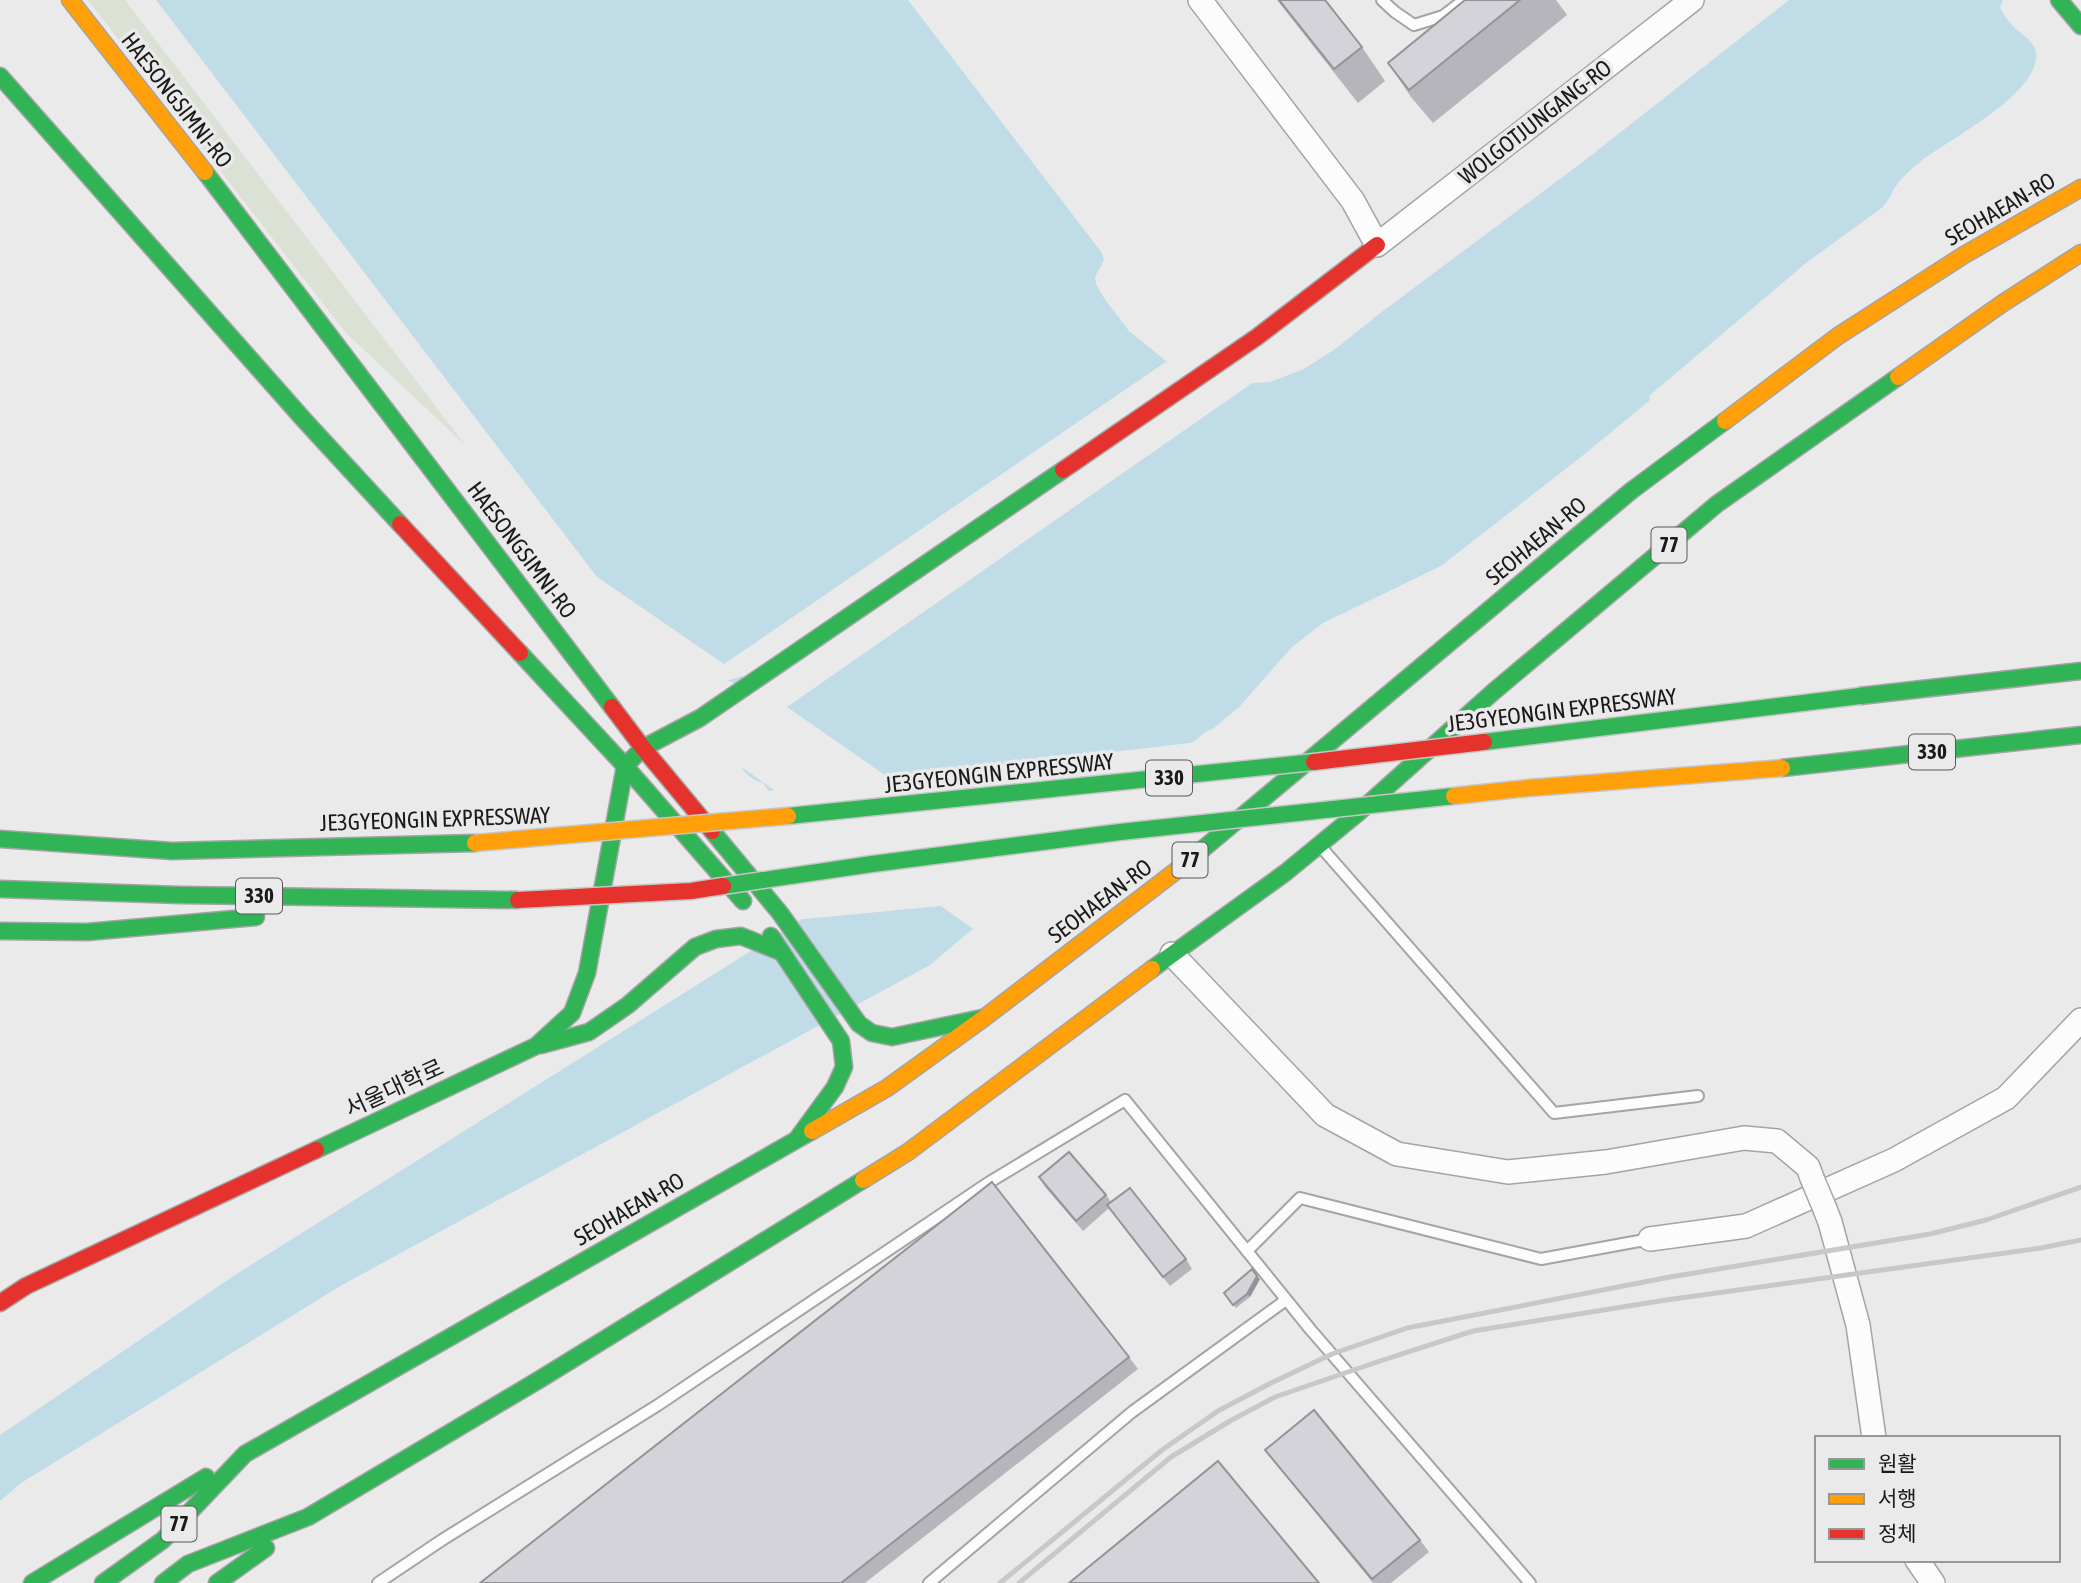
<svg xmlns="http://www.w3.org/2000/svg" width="2081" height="1583" viewBox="0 0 2081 1583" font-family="'Asap Condensed','Noto Sans KR',sans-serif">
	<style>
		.green { fill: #dbe1d4 }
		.water { fill: #bfdce7 }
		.pier { fill: #eaeaeb }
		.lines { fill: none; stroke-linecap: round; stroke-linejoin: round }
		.lane-casing { stroke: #a4a4a5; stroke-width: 14 }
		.street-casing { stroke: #a4a4a5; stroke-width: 26 }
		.fast-casing { stroke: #a4a4a5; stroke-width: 19 }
		.slow-casing { stroke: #a4a4a5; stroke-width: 19 }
		.jam-casing { stroke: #a4a4a5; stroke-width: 19 }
		.lane { stroke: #fcfcfc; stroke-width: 10 }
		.street { stroke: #fcfcfc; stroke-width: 23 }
		.fast { stroke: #30b455; stroke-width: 16 }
		.slow { stroke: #ff9f0a; stroke-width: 16 }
		.jam { stroke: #e5322d; stroke-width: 16 }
		.rail { stroke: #c8c8c8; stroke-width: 5 }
		.street-bridge-casing { stroke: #a4a4a5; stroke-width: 26; stroke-linecap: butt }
		.fast-bridge-casing { stroke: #c6c6c6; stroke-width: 19; stroke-linecap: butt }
		.slow-bridge-casing { stroke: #c6c6c6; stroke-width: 19; stroke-linecap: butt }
		.jam-bridge-casing { stroke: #c6c6c6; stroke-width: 19; stroke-linecap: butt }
		.street-bridge { stroke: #fcfcfc; stroke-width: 23 }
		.fast-bridge { stroke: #30b455; stroke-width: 16 }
		.slow-bridge { stroke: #ff9f0a; stroke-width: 16 }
		.jam-bridge { stroke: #e5322d; stroke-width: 16 }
		.wall { fill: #b5b5bb }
		.shaded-wall { fill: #949498 }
		.building { fill: #d3d3d9; stroke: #949498; stroke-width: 2 }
		.labels { text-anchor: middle; stroke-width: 7; stroke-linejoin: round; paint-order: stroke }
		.shield { fill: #eaeaeb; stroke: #585859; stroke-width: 2 }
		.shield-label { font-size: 21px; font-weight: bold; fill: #1a1a1a }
		.street-label { font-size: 23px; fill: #1a1a1a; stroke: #eaeaeb }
	</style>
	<rect width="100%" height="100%" fill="#eaeaeb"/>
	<path class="green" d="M88 0H125L466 446 346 333Z"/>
	<path class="water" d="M156 0H908L1102 253 1104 260 1095 277 1096 284 1104 298 1129 331 1171 365 1235 384 1270 382 1304 369 1338 347 1379 314 1584 161 1789 0H2003L2000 8C2004 14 2008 21 2013 26 2020 34 2031 38 2035 49 2047 91 1947 140 1920 162 1911 169 1900 179 1894 189 1890 196 1888 201 1883 207L1806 263 1649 396 1650 400 1586 453 1441 566 1323 623 1292 647 1239 707 1214 728 1204 733 930 965 342 1285 21 1483 0 1501V1435L235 1275 840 895 763 783C749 779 742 771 738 758L758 711V694L649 645Z"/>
	<path class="pier" d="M1170 359 1208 376 1235 380 1258 379 787 707 889 778 1198 742 976 931 941 906 794 920 836 894 765 792 774 790 736 763 731 748 732 724 737 718 755 709 757 704 751 682 742 676 698 690H682L673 683 587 570 724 664Z"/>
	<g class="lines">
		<defs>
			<g id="lane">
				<path d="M1382 0 1395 12 1414 25 1443 16 1464 0"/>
				<path d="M1321 847 1554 1113 1698 1096"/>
				<path d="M1247 1251 1300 1198 1541 1259 1650 1239"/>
				<path d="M378 1583 442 1540 658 1405 988 1183 1125 1100 1310 1329 1530 1583"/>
				<path d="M929 1583 1132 1412 1286 1300"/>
			</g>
			<g id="street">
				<path d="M1200 0 1353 201 1377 245 1692 0"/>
				<path d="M1172 954 1325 1115 1397 1154 1508 1172 1606 1162 1744 1138 1777 1141 1808 1167 1812 1178"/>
				<path d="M1825 1209 1830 1222 1858 1325 1874 1438"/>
				<path d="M1650 1239 1746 1226 1894 1160 2006 1098 2081 1020"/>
				<path d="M1917 1560 1933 1583"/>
			</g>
			<g id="fast">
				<path d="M2059 0 2081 26"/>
				<path d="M0 76 305 421 400 524"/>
				<path d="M205 172 612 707"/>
				<path d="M520 653 625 766 743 901"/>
				<path d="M1860 696 2081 671"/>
				<path d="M628 763 643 748 700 718 1063 470"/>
				<path d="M1782 768 2081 735"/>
				<path d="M712 831 780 913 859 1024 872 1033 892 1037 982 1018"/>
				<path d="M0 839 172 851 475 843"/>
				<path d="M1185 864 1631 491 1725 421"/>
				<path d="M0 889 180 895 518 900"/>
				<path d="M0 931 87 932 256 917"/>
				<path d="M771 936 841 1041 844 1067 835 1087 797 1139"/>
				<path d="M1152 969 1285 873 1358 813 1492 693 1717 504 1898 377"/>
				<path d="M541 1045 589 1032 628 1005 695 947 716 939 741 936 781 952"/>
				<path d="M316 1150 536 1046 572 1013 587 973 625 766"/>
				<path d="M32 1583 206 1477"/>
				<path d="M103 1583 163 1540 245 1454 812 1131"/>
				<path d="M163 1583 188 1564 308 1517 542 1378 863 1180"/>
				<path d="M217 1583 266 1548"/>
			</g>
			<g id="slow">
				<path d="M70 0 205 172"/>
				<path d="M1898 377 2003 303 2081 253"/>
				<path d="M1725 421 1838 336 1964 255 2081 188"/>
				<path d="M812 1131 887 1088 984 1018 1185 864"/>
				<path d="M863 1180 908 1152 1152 969"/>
			</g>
			<g id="jam">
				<path d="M1063 470 1257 337 1377 245"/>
				<path d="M400 524 520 653"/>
				<path d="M612 707 643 748 712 831"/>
				<path d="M0 1303 26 1286 316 1150"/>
			</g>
		</defs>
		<use href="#lane" class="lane-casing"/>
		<use href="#street" class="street-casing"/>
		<use href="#fast" class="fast-casing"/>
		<use href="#slow" class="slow-casing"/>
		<use href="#jam" class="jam-casing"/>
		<use href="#lane" class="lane"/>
		<use href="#street" class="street"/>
		<use href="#fast" class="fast"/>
		<use href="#slow" class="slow"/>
		<use href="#jam" class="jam"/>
		<g class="rail">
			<path d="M1000 1583 1162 1450 1218 1411 1271 1383 1332 1354 1407 1328 1670 1277 1930 1234 1986 1220 2081 1187"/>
			<path d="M1019 1583 1171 1457 1230 1421 1275 1397 1380 1361 1473 1331 1666 1300 2041 1248 2081 1240"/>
		</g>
		<defs>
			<path id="street-bridge" d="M1812 1178 1825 1209"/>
			<g id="fast-bridge">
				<path d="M1484 742 1860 696"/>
				<path d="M788 816 1314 762"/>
				<path d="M723 886 872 864 1120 832 1454 796"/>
			</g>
			<g id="slow-bridge">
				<path d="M1454 796 1529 788 1782 768"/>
				<path d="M475 843 788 816"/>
			</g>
			<g id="jam-bridge">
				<path d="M1314 762 1484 742"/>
				<path d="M518 900 691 891 723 886"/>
			</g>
		</defs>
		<use href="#street-bridge" class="street-bridge-casing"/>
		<use href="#fast-bridge" class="fast-bridge-casing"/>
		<use href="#slow-bridge" class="slow-bridge-casing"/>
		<use href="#jam-bridge" class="jam-bridge-casing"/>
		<use href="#street-bridge" class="street-bridge"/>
		<use href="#fast-bridge" class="fast-bridge"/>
		<use href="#slow-bridge" class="slow-bridge"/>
		<use href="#jam-bridge" class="jam-bridge"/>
	</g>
	<g class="wall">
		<path d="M1277 0H1325L1362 47 1385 81 1358 103Z"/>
		<path d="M1465 0H1556L1567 15 1433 123 1411 97 1388 63Z"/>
		<path d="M1039 1177 1106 1195 1111 1202 1186 1259 1192 1269 1170 1286 1109 1208 1083 1231 1045 1187Z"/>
		<path d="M1260 1279 1250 1297 1236 1308 1224 1293Z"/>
		<path d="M1129 1357 1138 1369 865 1583H480Z"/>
		<path d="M1265 1450 1420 1540 1429 1552 1391 1583H1373L1274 1462Z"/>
	</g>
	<path class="shaded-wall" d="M1257 1276 1260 1279 1250 1297 1247 1294Z"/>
	<g class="building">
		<path d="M1279 0H1325L1362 47 1334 69Z"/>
		<path d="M1465 0H1520L1409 90 1388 63Z"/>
		<path d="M1069 1152 1106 1195 1076 1221 1039 1177Z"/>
		<path d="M992 1182 1129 1357 841 1583H480Z"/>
		<path d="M1130 1188 1186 1259 1163 1277 1107 1205Z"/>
		<path d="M1252 1269 1257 1276 1247 1294 1233 1305 1224 1293Z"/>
		<path d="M1314 1410 1420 1540 1372 1579 1265 1450Z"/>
		<path d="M1218 1461 1319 1583H1069Z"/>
	</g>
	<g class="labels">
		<g class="shield">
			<rect x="1651.5" y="527.5" width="35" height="35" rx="5"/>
			<rect x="1909" y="734.5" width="46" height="35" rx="5"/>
			<rect x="1146" y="760.5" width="46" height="35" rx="5"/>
			<rect x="1172.5" y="842.5" width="35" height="35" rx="5"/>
			<rect x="236" y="878.5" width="46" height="35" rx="5"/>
			<rect x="161.5" y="1506.5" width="35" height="35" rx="5"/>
		</g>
		<g class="shield-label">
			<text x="1669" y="552">77</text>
			<text x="1932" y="759">330</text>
			<text x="1169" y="785">330</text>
			<text x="1190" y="867">77</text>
			<text x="259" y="903">330</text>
			<text x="179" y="1531">77</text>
		</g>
		<g class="street-label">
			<text transform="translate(177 100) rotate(52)" y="8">HAESONGSIMNI-RO</text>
			<text transform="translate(1535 122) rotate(-38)" y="8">WOLGOTJUNGANG-RO</text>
			<text transform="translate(2000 209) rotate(-30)" y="8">SEOHAEAN-RO</text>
			<text transform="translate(1536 541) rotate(-40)" y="8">SEOHAEAN-RO</text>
			<text transform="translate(522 550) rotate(53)" y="8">HAESONGSIMNI-RO</text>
			<text transform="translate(1562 710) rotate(-7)" y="8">JE3GYEONGIN EXPRESSWAY</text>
			<text transform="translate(999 773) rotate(-6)" y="8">JE3GYEONGIN EXPRESSWAY</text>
			<text transform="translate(435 819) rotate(-2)" y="8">JE3GYEONGIN EXPRESSWAY</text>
			<text transform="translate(1100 901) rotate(-37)" y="8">SEOHAEAN-RO</text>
			<text transform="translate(394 1088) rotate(-25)" y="8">서울대학로</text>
			<text transform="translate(629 1209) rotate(-30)" y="8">SEOHAEAN-RO</text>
		</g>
	</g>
	<rect x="1815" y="1436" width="245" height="126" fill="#eaeaeb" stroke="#979797" stroke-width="2"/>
	<rect x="1829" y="1459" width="35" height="10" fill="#30b455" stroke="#979797" stroke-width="2"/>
	<text x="1878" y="1471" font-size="21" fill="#1a1a1a">원활</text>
	<rect x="1829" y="1494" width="35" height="10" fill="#ff9f0a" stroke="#979797" stroke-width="2"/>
	<text x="1878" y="1506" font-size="21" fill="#1a1a1a">서행</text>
	<rect x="1829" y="1529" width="35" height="10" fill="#e5322d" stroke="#979797" stroke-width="2"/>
	<text x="1878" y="1541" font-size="21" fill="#1a1a1a">정체</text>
</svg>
